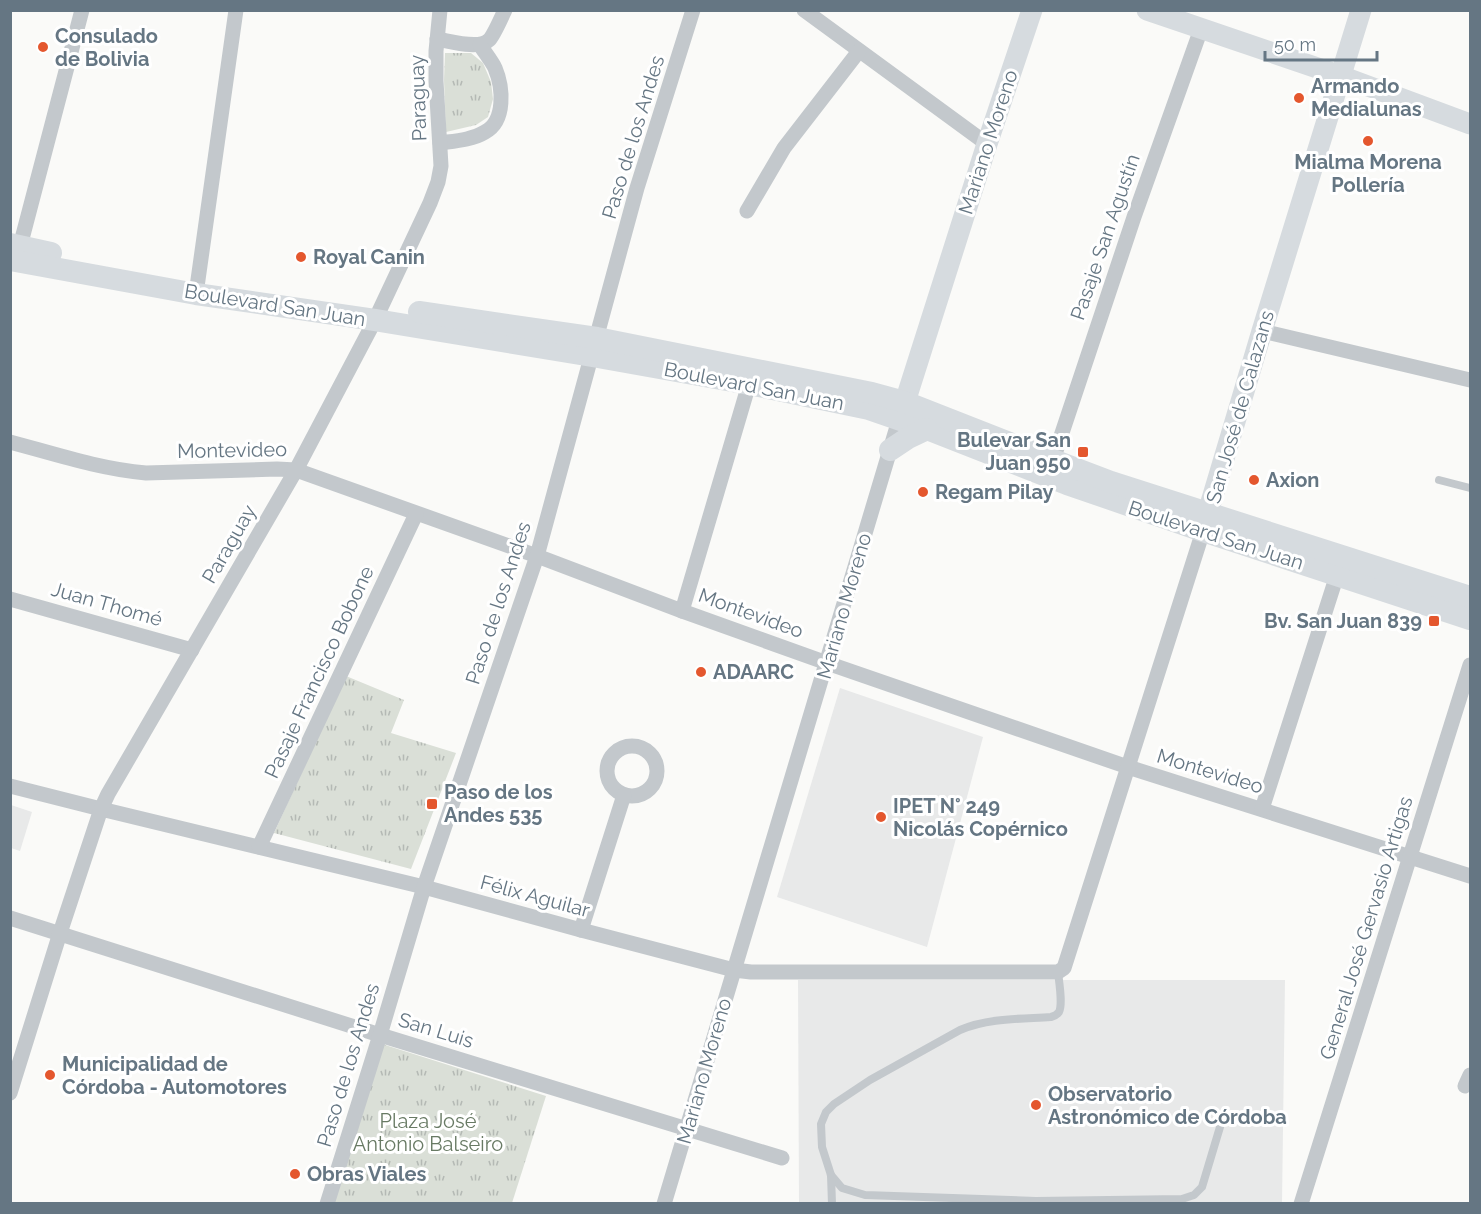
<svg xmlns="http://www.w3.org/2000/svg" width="1481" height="1214" viewBox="0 0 1481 1214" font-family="Raleway,sans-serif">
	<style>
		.built { fill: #e8e9e9 }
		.grass { fill: url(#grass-tufts) }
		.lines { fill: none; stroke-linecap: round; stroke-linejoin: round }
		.lane { stroke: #c3c8cc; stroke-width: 8 }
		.street { stroke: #c3c8cc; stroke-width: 15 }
		.secondary { stroke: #d6dbdf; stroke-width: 21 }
		.primary { stroke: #d6dbdf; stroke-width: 22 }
		.poi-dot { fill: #e4572e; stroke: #fff; stroke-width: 2 }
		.labels { text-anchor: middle; stroke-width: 6; stroke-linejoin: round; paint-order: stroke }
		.poi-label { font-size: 20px; font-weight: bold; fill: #657683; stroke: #fff; text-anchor: start }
		.street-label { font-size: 20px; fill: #657683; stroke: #fff }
		.park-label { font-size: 20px; fill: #687a64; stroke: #fff }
	</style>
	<defs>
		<pattern id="grass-tufts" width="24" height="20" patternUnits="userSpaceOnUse" patternTransform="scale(1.5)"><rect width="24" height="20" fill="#dadfd7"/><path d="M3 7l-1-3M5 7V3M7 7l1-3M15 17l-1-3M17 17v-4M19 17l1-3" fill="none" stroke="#b4b9b4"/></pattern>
	</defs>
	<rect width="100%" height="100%" fill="#fafaf8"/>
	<g class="built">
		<path d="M840 688 983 737 927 947 777 897Z"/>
		<path d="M11 805 32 812 20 851 11 848Z"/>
		<path d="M798 980H1285L1282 1203H799Z"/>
	</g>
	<g class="grass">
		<path d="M445 53H471L483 63 491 82 493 99 488 117 476 125 446 132 444 80Z"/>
		<path d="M346 676 404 700 391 733 456 753 411 869 274 833Z"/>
		<path d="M382 1044 546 1096 512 1203 332 1204Z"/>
	</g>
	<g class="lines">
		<g class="lane">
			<path d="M1439 480 1470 488"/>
			<path d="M831 1175 842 1188 865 1195 1036 1201 1182 1199 1194 1195 1202 1187 1223 1117"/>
			<path d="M832 1204 831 1175 822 1147 821 1124 826 1112 834 1104 870 1080 960 1030C988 1018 1020 1019 1051 1017 1055 1016 1057 1015 1059 1012 1063 1004 1059 982 1058 972"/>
		</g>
		<g class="street">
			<path d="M804 10 987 144"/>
			<path d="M437 39C450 41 479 50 489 40 494 35 501 18 505 10"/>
			<path d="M440 143C454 141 472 140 485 132 506 121 503 87 495 68 491 60 485 53 480 45"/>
			<path d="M747 211 784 148 859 51"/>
			<path d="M18 254 82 10"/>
			<path d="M196 294 236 10"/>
			<path d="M1262 331 1470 380"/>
			<path d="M10 442C55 454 100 469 146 473L277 469 296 470 537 556 682 611 827 663 1128 767 1470 876"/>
			<path d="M1053 460 1134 217 1201 29"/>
			<path d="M10 599 192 650"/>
			<path d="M682 611 749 384"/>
			<circle cx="632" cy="771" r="25"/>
			<path d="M10 786 101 809 424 887 581 930 734 970 751 972H1058L1064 968 1203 531"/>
			<path d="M1262 809 1337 575"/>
			<path d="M259 847 416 514"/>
			<path d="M10 918 380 1035 782 1158"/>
			<path d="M581 930 624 795"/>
			<path d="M1465 1086 1470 1075"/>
			<path d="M10 1093 60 933 101 809 108 794 296 470 375 320 430 203 438 182 441 166 436 81V51L440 10"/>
			<path d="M327 1204 380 1035 424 887 537 556 637 188 693 10"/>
			<path d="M664 1204 902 410"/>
			<path d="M1301 1204 1470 665"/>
		</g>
		<g class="secondary">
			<path d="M1147 10 1341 76 1470 124"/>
			<path d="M905 402 987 144 1032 10"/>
			<path d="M1203 529 1262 331 1361 10"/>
		</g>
		<g class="primary">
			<path d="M10 244 51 253"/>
			<path d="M10 260 196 294 375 320 592 356 749 384 869 409 927 429 1067 484 1203 531 1470 619"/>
			<path d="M419 312 597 338 872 393 905 402 1053 460 1111 482 1470 597"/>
			<path d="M890 450 908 438 927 429"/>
		</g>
	</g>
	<g class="poi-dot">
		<circle cx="43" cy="47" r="6"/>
		<circle cx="1299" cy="98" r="6"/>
		<circle cx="1368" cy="141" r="6"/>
		<circle cx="301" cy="257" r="6"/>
		<rect x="1077" y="446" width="12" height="12" rx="3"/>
		<circle cx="1254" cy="480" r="6"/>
		<circle cx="923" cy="492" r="6"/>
		<rect x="1428" y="615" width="12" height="12" rx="3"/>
		<circle cx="701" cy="672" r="6"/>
		<rect x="426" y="798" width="12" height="12" rx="3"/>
		<circle cx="881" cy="817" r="6"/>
		<circle cx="50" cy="1075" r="6"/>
		<circle cx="1036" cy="1105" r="6"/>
		<circle cx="295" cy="1174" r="6"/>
	</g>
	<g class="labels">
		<g class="poi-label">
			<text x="55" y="43">Consulado<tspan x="55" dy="23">de Bolivia</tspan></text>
			<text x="1311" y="93">Armando<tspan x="1311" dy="23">Medialunas</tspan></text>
			<text x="1368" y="169" text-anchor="middle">Mialma Morena<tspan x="1368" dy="23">Pollería</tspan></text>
			<text x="313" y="264">Royal Canin</text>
			<text x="1071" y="447" text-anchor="end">Bulevar San<tspan x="1071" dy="23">Juan 950</tspan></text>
			<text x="1266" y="487">Axion</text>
			<text x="935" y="499">Regam Pilay</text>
			<text x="1422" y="628" text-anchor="end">Bv. San Juan 839</text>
			<text x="713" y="679">ADAARC</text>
			<text x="444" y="799">Paso de los<tspan x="444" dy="23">Andes 535</tspan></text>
			<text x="893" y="813">IPET N° 249<tspan x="893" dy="23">Nicolás Copérnico</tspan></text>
			<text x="62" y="1071">Municipalidad de<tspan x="62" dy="23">Córdoba - Automotores</tspan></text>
			<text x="1048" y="1101">Observatorio<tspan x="1048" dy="23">Astronómico de Córdoba</tspan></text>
			<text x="307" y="1181">Obras Viales</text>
		</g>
		<g class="street-label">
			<text transform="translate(418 98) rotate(-92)" y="7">Paraguay</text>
			<text transform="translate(633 137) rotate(-73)" y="7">Paso de los Andes</text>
			<text transform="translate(988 142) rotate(-72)" y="7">Mariano Moreno</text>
			<text transform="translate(1105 237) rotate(-71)" y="7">Pasaje San Agustín</text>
			<text transform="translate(275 305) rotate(9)" y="7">Boulevard San Juan</text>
			<text transform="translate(754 386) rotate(11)" y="7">Boulevard San Juan</text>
			<text transform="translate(1240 407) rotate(-74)" y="7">San José de Calazans</text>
			<text transform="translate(232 450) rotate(-1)" y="7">Montevideo</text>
			<text transform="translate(1216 535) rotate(18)" y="7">Boulevard San Juan</text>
			<text transform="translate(229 544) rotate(-60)" y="7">Paraguay</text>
			<text transform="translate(498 603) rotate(-72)" y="7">Paso de los Andes</text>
			<text transform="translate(107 604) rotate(16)" y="7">Juan Thomé</text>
			<text transform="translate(844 606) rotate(-74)" y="7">Mariano Moreno</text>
			<text transform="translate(751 613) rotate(20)" y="7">Montevideo</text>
			<text transform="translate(319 672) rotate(-65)" y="7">Pasaje Francisco Bobone</text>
			<text transform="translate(1210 771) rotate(17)" y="7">Montevideo</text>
			<text transform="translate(535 896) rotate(15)" y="7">Félix Aguilar</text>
			<text transform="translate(1366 928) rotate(-73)" y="7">General José Gervasio Artigas</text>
			<text transform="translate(436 1030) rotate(17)" y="7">San Luis</text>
			<text transform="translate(348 1065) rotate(-73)" y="7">Paso de los Andes</text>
			<text transform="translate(704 1071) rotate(-74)" y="7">Mariano Moreno</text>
		</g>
		<g class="park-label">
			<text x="428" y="1128">Plaza José<tspan x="428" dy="23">Antonio Balseiro</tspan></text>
		</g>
	</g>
	<rect width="1481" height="1214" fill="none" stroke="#657683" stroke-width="24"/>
	<path d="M1265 51v9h112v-9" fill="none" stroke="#657683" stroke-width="3"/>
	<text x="1274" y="51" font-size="18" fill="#657683" stroke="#ffffff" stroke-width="4.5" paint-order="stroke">50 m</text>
</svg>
